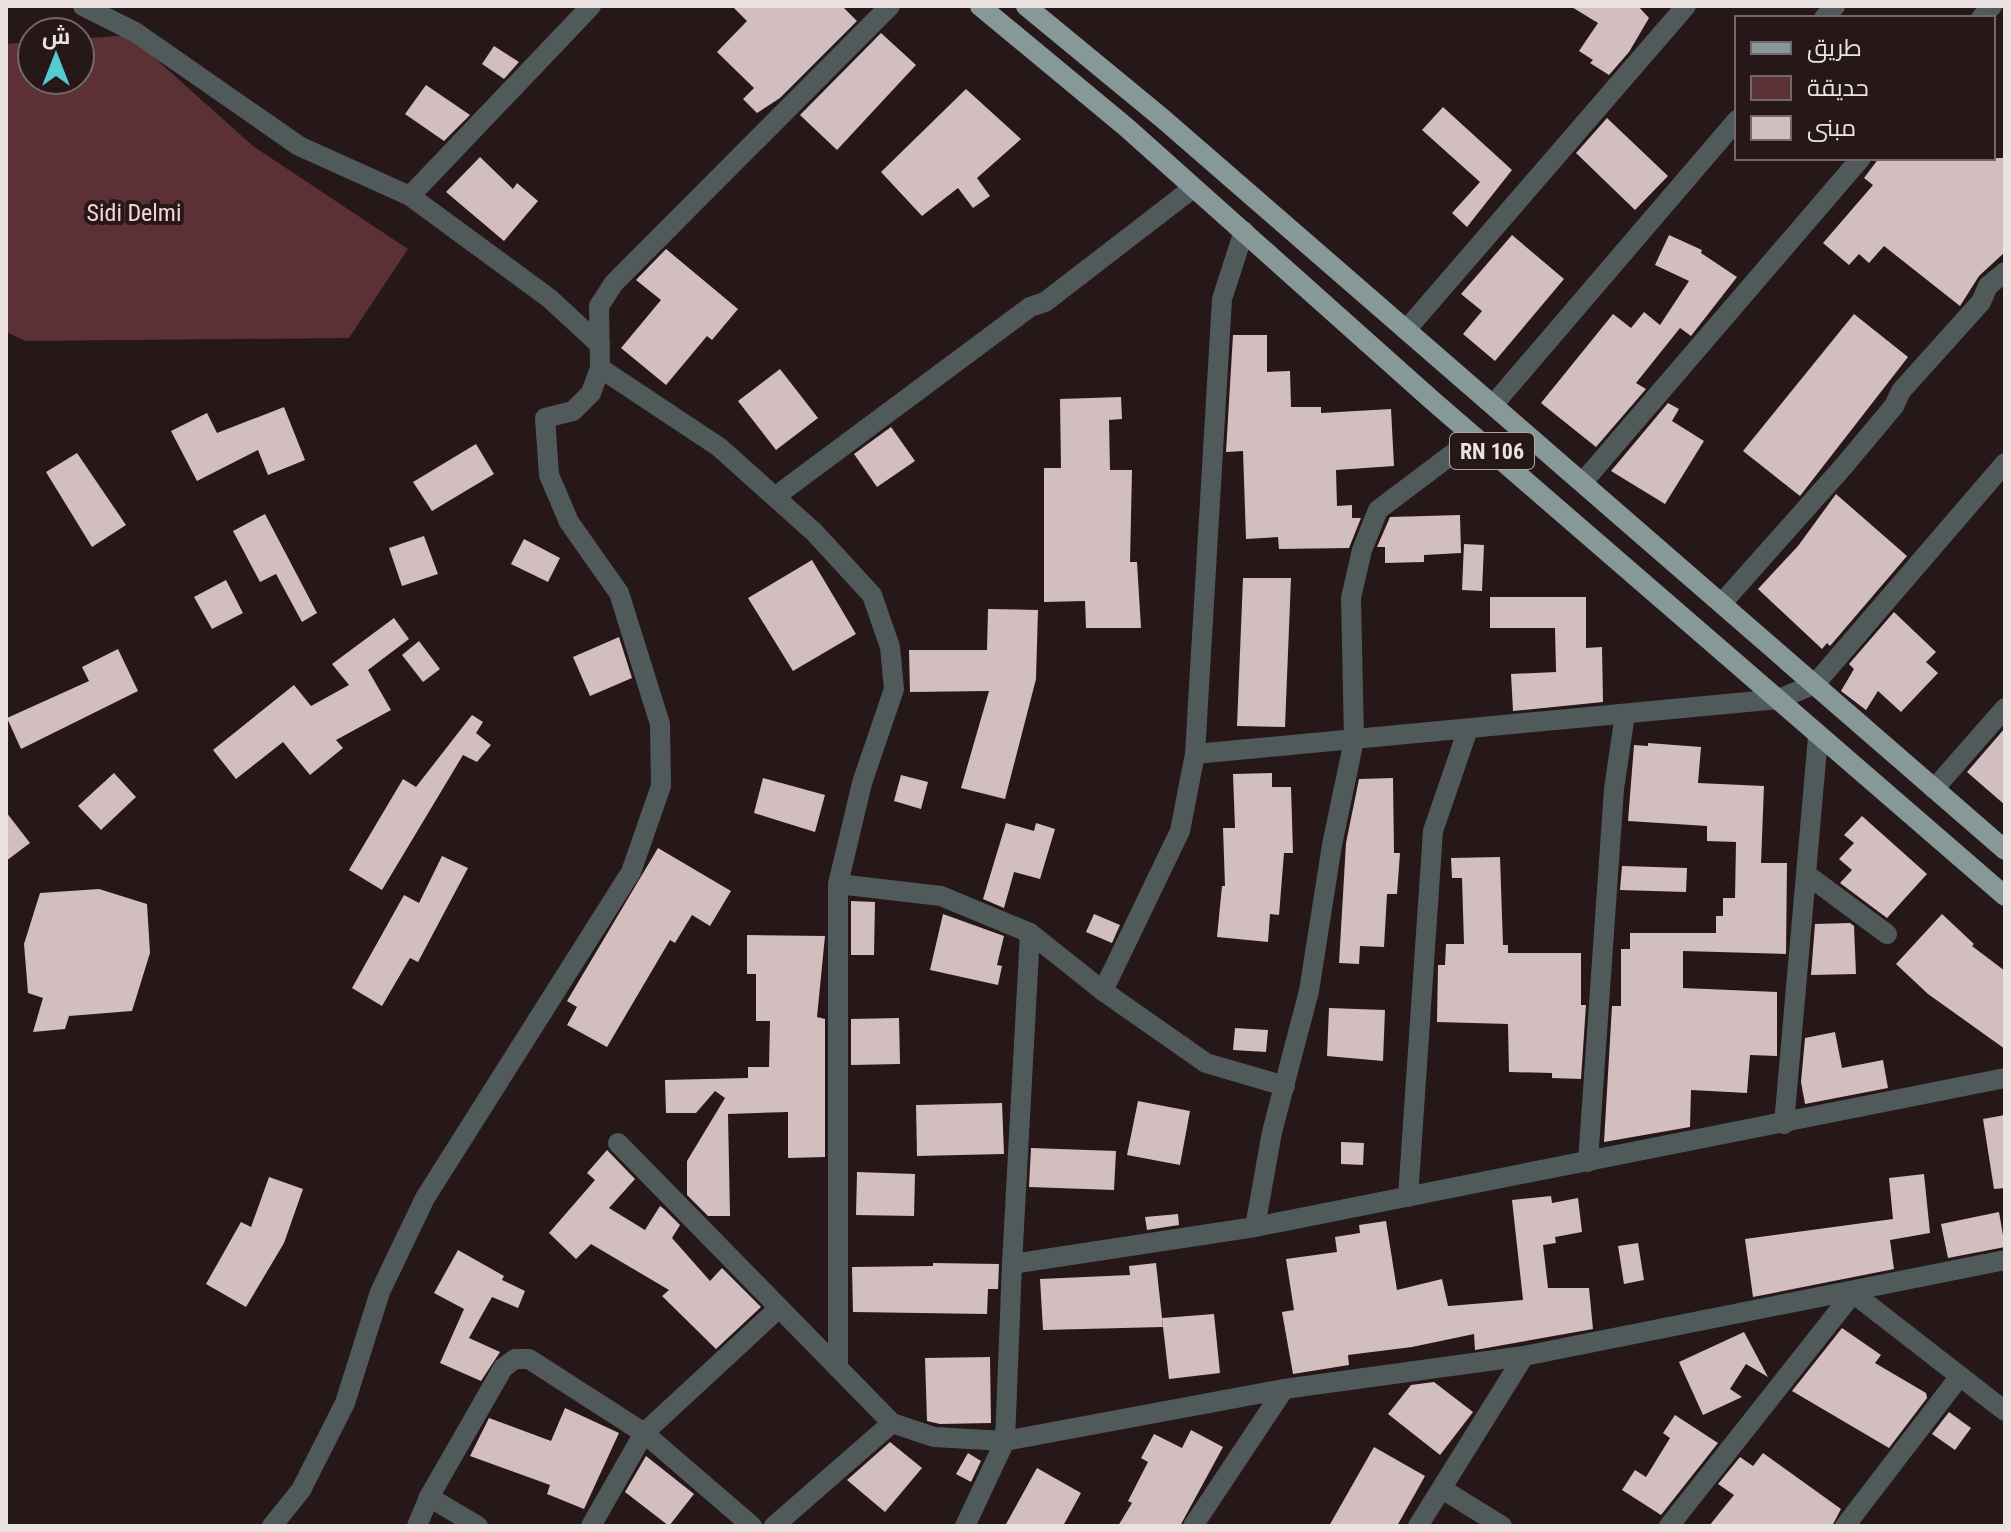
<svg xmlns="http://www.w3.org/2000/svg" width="2011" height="1532" viewBox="0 0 2011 1532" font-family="'Roboto Condensed',Cairo,sans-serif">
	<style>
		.green { fill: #5c3136 }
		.building { fill: #d2bdbf }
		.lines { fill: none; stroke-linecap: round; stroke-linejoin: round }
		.minor { stroke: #515a5a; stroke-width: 20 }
		.major { stroke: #879899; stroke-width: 20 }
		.labels { text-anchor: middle; stroke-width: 8; stroke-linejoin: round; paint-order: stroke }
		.shield { fill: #261719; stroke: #b1a5a6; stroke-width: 2 }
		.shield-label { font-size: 22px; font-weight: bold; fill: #ece2e2 }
		.park-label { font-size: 24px; fill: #f6d4d7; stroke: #261719 }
	</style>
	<rect width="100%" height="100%" fill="#261719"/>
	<path class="green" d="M129 35 253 146 408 249 349 338 26 341 6 332V44L32 42V80H80V39Z"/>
	<g class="building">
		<path d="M732 6H842L857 21 780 98 757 113 743 99 754 88 717 52 747 21Z"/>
		<path d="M1570 6H1638L1649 18 1629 52 1609 75 1590 63 1593 60 1579 51 1598 23Z"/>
		<path d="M881 33 916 65 837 150 800 115Z"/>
		<path d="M494 46 519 62 504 79 482 64Z"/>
		<path d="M426 85 470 115 444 141 405 114Z"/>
		<path d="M966 89 1021 139 977 178 990 196 973 208 958 188 922 216 881 172Z"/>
		<path d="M1443 107 1512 170 1467 227 1452 213 1480 182 1422 130Z"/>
		<path d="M1607 118 1668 176 1635 210 1576 153Z"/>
		<path d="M480 157 513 189 517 183 538 201 504 241 446 192Z"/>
		<path d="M1879 158H2005V252L1979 276 1960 306 1884 246 1869 263 1859 254 1849 265 1823 243 1873 185 1864 178Z"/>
		<path d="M1512 235 1564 279 1495 361 1463 334 1482 311 1461 294Z"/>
		<path d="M1669 235 1702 250 1701 253 1737 277 1691 336 1680 328 1636 383 1646 389 1596 447 1541 403 1613 314 1631 328 1644 312 1660 325 1689 281 1655 265Z"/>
		<path d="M666 249 738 309 712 340 707 336 666 385 621 348 661 300 636 280Z"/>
		<path d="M1854 314 1908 357 1800 496 1743 451Z"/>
		<path d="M1233 335H1267V372L1290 371 1291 407H1321V413L1391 409 1394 466 1336 470 1337 506 1352 505V518H1361L1349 548 1279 549 1278 537 1246 539 1243 451 1226 452Z"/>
		<path d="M780 369 818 418 776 450 738 401Z"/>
		<path d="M1121 397 1122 419 1109 420 1110 470H1132L1130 562H1137L1141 628H1086L1085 601 1044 602V468H1061L1060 399Z"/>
		<path d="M1668 403 1679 409 1672 421 1704 441 1665 504 1611 471Z"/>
		<path d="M284 407 305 460 268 475 258 450 197 481 171 431 207 413 217 433Z"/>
		<path d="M891 427 915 461 877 487 854 454Z"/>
		<path d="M476 444 494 474 432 511 413 482Z"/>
		<path d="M77 453 126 525 92 547 46 472Z"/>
		<path d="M1836 494 1907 556 1830 646 1827 643 1822 649 1758 589 1798 546Z"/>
		<path d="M265 514 317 613 302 622 276 574 260 582 233 531Z"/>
		<path d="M1460 515 1461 553 1424 555V562L1385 563V547H1377L1390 517Z"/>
		<path d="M424 536 438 574 402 586 389 548Z"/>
		<path d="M524 539 560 558 548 582 511 564Z"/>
		<path d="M1464 544 1484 545 1482 591 1462 590Z"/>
		<path d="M812 560 856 634 793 671 748 598Z"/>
		<path d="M1243 578H1291L1285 727 1237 726Z"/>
		<path d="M226 580 243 613 212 629 194 597Z"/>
		<path d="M1490 597H1586V648L1602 647 1603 702 1513 711 1511 674 1556 672 1555 628H1490Z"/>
		<path d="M988 609 1038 610 1036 679 1005 799 961 788 989 691 910 692 909 650H987Z"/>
		<path d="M1894 612 1936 652 1926 662 1938 673 1901 712 1878 691 1866 710 1841 691 1854 669 1849 664Z"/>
		<path d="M394 618 409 639 368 670 391 710 336 740 343 748 310 775 283 742 236 779 213 750 294 685 311 706 349 685 332 664Z"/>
		<path d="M619 637 632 678 590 696 573 657Z"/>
		<path d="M419 641 440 669 423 682 402 655Z"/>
		<path d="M118 649 138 691 21 749 7 718 89 681 82 667Z"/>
		<path d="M472 715 483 722 476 733 491 745 477 762 463 755 382 890 349 870 403 779 416 787Z"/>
		<path d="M2005 728V805L1967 772Z"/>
		<path d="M1648 743 1701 747 1698 783 1764 786 1761 863H1787L1786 954 1683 951V988L1777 992V1056L1750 1055 1747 1093 1691 1090 1690 1127 1604 1142 1612 1006H1621V949H1630V933H1716V916H1723V898H1735L1736 842 1707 841V826L1628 821 1634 745 1648 746Z"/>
		<path d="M114 773 136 797 101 830 78 806Z"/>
		<path d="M1272 773V787H1291L1293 853H1284L1279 915 1270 914 1268 942 1217 937 1222 886H1225L1223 828H1235L1233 774Z"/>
		<path d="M901 775 928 782 921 809 894 801Z"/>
		<path d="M763 778 825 795 815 832 754 813Z"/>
		<path d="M1393 778 1394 853H1400L1397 894H1387L1384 947 1360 946 1359 964 1339 963 1346 843 1359 779Z"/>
		<path d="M6 812 30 843 6 861Z"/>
		<path d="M1862 816 1927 874 1887 918 1840 883 1852 870 1839 859 1854 843 1844 835Z"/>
		<path d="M1006 823 1034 831 1036 823 1055 829 1040 879 1014 872 1004 908 983 899Z"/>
		<path d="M658 848 731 891 710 926 692 915 675 943 670 940 607 1047 567 1025 577 1007 567 1001Z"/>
		<path d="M442 856 468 868 418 962 410 958 382 1006 352 988 404 895 419 903Z"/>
		<path d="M1500 857 1503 945H1508V953H1581V1005H1586L1581 1079 1552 1078V1073L1509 1072 1508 1024 1437 1022 1438 965H1445L1446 944H1464L1462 878H1452L1451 858Z"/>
		<path d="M1622 866 1687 868 1686 892 1620 890Z"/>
		<path d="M99 889 147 904 150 953 132 1011 69 1016 65 1029 33 1032 43 998 28 993 24 944 40 893Z"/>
		<path d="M851 901 875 902 874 955H851Z"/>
		<path d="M943 914 1004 936 997 965 1002 966 998 985 930 970Z"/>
		<path d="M1094 914 1120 925 1112 943 1086 932Z"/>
		<path d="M1942 914 1974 944 1972 946 2005 971V1049L1928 994 1896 964Z"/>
		<path d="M1850 923 1854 926 1856 974 1811 975 1815 924Z"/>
		<path d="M747 935 825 936 817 1017 825 1019V1157L788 1158V1112L728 1114 730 1216H708L687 1195V1161L725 1098 715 1091 696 1113H666L665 1080 748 1078V1067H769L770 1021H756V974H747Z"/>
		<path d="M1329 1008 1385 1010 1383 1061 1327 1056Z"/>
		<path d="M899 1018 900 1064 851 1065V1019Z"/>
		<path d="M1235 1028 1268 1030 1266 1052 1233 1050Z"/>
		<path d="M1835 1032 1842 1068 1883 1060 1888 1088 1805 1104 1801 1082 1805 1038Z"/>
		<path d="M1138 1101 1190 1111 1180 1165 1127 1155Z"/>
		<path d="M1002 1103 1004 1154 917 1156 916 1105Z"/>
		<path d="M2005 1115V1188L1994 1189 1983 1119Z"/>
		<path d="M1341 1142 1364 1143 1363 1165 1341 1164Z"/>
		<path d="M1031 1148 1116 1151 1114 1190 1029 1187Z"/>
		<path d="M607 1150 635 1179 609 1208 645 1230 660 1206 664 1209 680 1225 672 1238 710 1281 722 1268 761 1307 716 1349 662 1296 669 1290 591 1244 576 1259 549 1233 595 1180 587 1173Z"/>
		<path d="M857 1172 915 1174 914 1216 856 1215Z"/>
		<path d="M1924 1174 1930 1233 1890 1240 1894 1269 1753 1297 1745 1239 1893 1219 1889 1178Z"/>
		<path d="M269 1177 303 1189 284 1243 246 1307 206 1284 241 1222 251 1227Z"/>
		<path d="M1551 1196 1552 1203 1578 1198 1582 1232 1555 1237 1556 1243 1543 1245 1548 1288H1589L1593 1329 1475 1350 1474 1334 1412 1347 1348 1355 1349 1365 1293 1374 1282 1312 1294 1310 1286 1259 1337 1252 1335 1237 1360 1233 1359 1225 1386 1221 1397 1290 1442 1279 1448 1306 1523 1300 1512 1200Z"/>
		<path d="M1999 1212 2005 1247 1948 1258 1941 1224Z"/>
		<path d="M1178 1214 1179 1225 1147 1230 1145 1217Z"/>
		<path d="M1638 1243 1644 1280 1624 1284 1618 1246Z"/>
		<path d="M458 1250 504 1276 502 1280 525 1291 518 1308 492 1297 469 1338 500 1352 481 1381 440 1363 464 1309 434 1293Z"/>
		<path d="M933 1263 999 1264 998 1289H988L987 1314 853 1312 852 1267 933 1266Z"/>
		<path d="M1156 1263 1163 1327 1043 1330 1040 1279 1130 1275 1129 1266Z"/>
		<path d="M1214 1314 1220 1373 1169 1379 1162 1318Z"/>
		<path d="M1842 1328 1881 1355 1875 1363 1926 1393 1927 1398 1889 1448 1792 1391Z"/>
		<path d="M1744 1332 1768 1377 1746 1364 1730 1389 1742 1397 1703 1415 1679 1362Z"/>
		<path d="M990 1357 991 1423 940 1424 927 1421 925 1358Z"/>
		<path d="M1434 1382 1473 1412 1440 1455 1388 1414 1411 1385Z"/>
		<path d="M565 1408 619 1433 584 1509 547 1494 550 1485 470 1456 489 1418 551 1441Z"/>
		<path d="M1949 1412 1971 1428 1955 1450 1932 1434Z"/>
		<path d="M1675 1415 1718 1443 1661 1515 1622 1490 1635 1470 1646 1477 1670 1438 1663 1433Z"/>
		<path d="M1191 1430 1223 1447 1180 1526H1118L1132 1503 1128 1501 1148 1462 1141 1458 1154 1434 1182 1448Z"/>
		<path d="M890 1442 922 1468 885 1512 847 1480Z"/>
		<path d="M1374 1447 1425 1476 1397 1526H1329Z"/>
		<path d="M968 1453 981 1461 971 1482 956 1474Z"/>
		<path d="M1763 1453 1841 1509 1832 1526H1709L1734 1495 1718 1484 1740 1457 1753 1466Z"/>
		<path d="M646 1456 694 1494 669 1526 625 1492Z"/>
		<path d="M1037 1468 1081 1493 1063 1526H1005Z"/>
	</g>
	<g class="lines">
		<g class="minor">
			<path d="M83 6 135 32 299 146 410 196 549 298 600 345"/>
			<path d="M1824 18 1835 6"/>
			<path d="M1981 18 1992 6"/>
			<path d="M410 196 591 6"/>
			<path d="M1244 231 1222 299 1195 754 1779 699 1815 684 2005 463"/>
			<path d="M1406 330 1686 6"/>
			<path d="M600 368 719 447 814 532 872 595 890 647 894 689 862 783 838 884V1368"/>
			<path d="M1493 405 1737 120"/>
			<path d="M1583 482 1861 158"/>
			<path d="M776 496 1030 307 1045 302 1193 188"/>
			<path d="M1722 603 1843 467 1894 406 1901 391 1981 302 1988 286 2005 272"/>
			<path d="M1818 737 1806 874 1887 934"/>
			<path d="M1934 789 2005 708"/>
			<path d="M838 884 941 896 1030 933 1103 991 1206 1063 1285 1086"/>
			<path d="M1103 991 1180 831 1195 754"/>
			<path d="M1784 1124 1806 874"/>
			<path d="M618 1143 892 1423 934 1437 1005 1441 1284 1389 1524 1356 2005 1260"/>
			<path d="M1588 1162 1614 789 1625 714"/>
			<path d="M1408 1197 1433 831 1468 729"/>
			<path d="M1255 1227 1272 1132 1309 991 1332 845 1354 740 1351 598 1362 550 1378 510 1475 437"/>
			<path d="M1012 1264 1030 933"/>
			<path d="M1442 1489 1502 1526"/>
			<path d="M429 1497 478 1526"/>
			<path d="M272 1526 301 1490 345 1403 380 1292 425 1198 631 872 661 786 660 724 619 593 569 522 549 475 545 418 573 411 591 393 600 368 599 306 614 283 890 6"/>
			<path d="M417 1526 429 1497 503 1368 515 1359H529L644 1433 752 1526"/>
			<path d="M591 1526 644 1433 779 1308"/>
			<path d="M774 1526 892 1423"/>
			<path d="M965 1526 1005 1441 1012 1264 1255 1227 2005 1078"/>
			<path d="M1193 1526 1284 1389"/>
			<path d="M1418 1526 1524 1356"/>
			<path d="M1669 1526 1853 1293 2005 1411"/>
			<path d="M1845 1526 1960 1376"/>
		</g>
		<g class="major">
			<path d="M980 6 1126 127 1433 401 2005 896"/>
			<path d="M1026 6 1162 118 2005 850"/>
		</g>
	</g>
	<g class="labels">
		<rect class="shield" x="1450" y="433" width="84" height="36" rx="6"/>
		<g class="shield-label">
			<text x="1492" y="459">RN 106</text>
		</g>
		<g class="park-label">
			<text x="134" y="221">Sidi Delmi</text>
		</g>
	</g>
	<rect width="2011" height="1532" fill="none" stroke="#ece2e2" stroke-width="16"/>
	<rect x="1735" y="16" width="260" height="144" fill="#261719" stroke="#756869" stroke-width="2"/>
	<rect x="1751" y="42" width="40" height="12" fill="#879899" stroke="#756869" stroke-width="2"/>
	<text x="1807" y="56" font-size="24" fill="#ece2e2">طريق</text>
	<rect x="1751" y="76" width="40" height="24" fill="#5c3136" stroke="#756869" stroke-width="2"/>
	<text x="1807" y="96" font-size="24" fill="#ece2e2">حديقة</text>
	<rect x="1751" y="116" width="40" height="24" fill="#d2bdbf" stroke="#756869" stroke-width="2"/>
	<text x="1807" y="136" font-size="24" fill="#ece2e2">مبنى</text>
	<g transform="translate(56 56)"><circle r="38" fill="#261719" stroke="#756869" stroke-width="2"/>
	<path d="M0-6L14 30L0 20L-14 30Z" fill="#52ccd1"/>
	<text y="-12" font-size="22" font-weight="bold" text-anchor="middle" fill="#ece2e2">ش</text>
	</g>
</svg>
